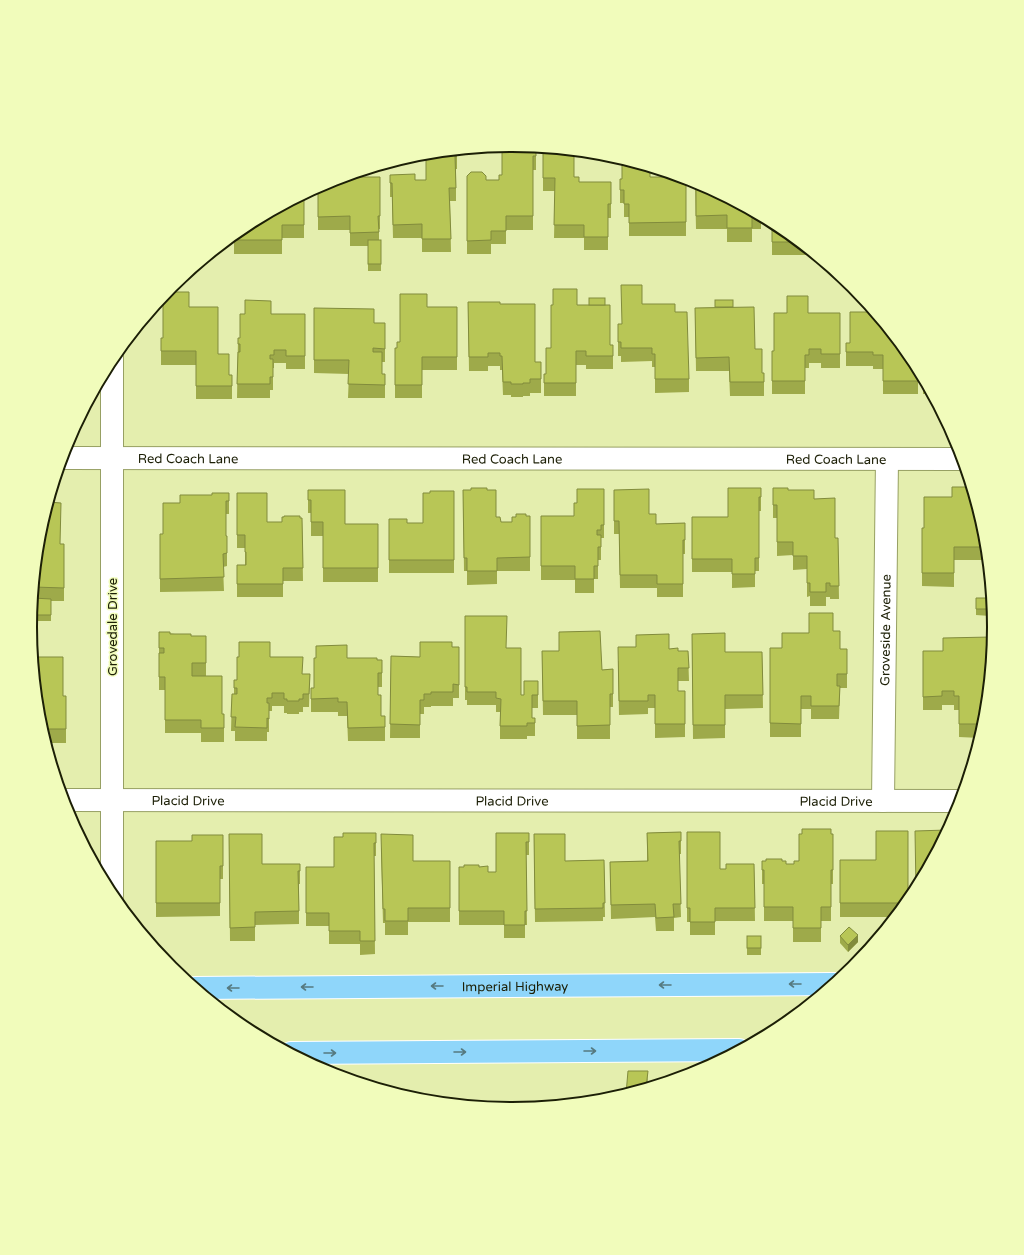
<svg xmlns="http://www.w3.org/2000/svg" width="1024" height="1255" viewBox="0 0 1024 1255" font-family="'Varela Round',sans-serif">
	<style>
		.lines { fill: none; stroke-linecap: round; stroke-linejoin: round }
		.street-casing { stroke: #97a063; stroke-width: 24 }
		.primary-casing { stroke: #fff; stroke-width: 24 }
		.street { stroke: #fff; stroke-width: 22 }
		.primary { stroke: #8fd6fa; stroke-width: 22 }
		.wall { fill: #9eaa4a }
		.shaded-wall { fill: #818b3c }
		.building { fill: #b8c656; stroke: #818b3c }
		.oneway { stroke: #567a80 }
		.labels { text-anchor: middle; stroke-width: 3; stroke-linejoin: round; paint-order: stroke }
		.street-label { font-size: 13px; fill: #1c1f06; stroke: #f1fcbb }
		.rim { fill: none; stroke: #1c1f06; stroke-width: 2 }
	</style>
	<rect width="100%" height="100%" fill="#e4eeae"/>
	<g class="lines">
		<defs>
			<g id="street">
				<path id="s1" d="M62 458 962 459"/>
				<path id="s2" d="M63 800 961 801"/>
				<path id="s3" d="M883 801 887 459"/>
				<path d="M112 896V358"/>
			</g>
			<g id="primary">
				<path id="s4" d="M195 988 834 984"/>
				<path d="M291 1053 739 1050"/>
			</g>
		</defs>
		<use href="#street" class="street-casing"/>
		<use href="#primary" class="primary-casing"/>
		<use href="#street" class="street"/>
		<use href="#primary" class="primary"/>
	</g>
	<g class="wall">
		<path d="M536 148V170H533V230H506V244H491V254H467V176L486 180H499L502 175Z"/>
		<path d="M543 149 579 182H611V218H608V250H584V238H554L555 191H543Z"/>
		<path d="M457 151V169H456V201H450L451 252H422V238H393L392 197H390V175L415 180H426Z"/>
		<path d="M358 177H380V229H379V240H381V271H368V246H350V230H318V192H315V189L328 182Z"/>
		<path d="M650 177 686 179V236H629V217H624V203H620V179Z"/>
		<path d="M695 182 761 217V229H752V242H727V229H696Z"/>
		<path d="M304 195V238H282V254H234V235Z"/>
		<path d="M772 223 780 227 811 252V255H772Z"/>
		<path d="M468 302 500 304 535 362H541V393H530V396H523V397H511V395H503L502 370H500V366H488V371H469Z"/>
		<path d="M642 304 675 312 689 379V392L655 393V367H652V361L621 362V356H618V324H622Z"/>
		<path d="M577 305H605L610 345H613V369H586V365H576V396H544V374H546L551 348Z"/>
		<path d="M189 307 218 354 229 375H232V399H196V365H161V338H163Z"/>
		<path d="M427 307H457V370H422V398H395V348H397Z"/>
		<path d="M733 307 755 349 762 373H764V396H730L729 371H696L695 308Z"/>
		<path d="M314 308 374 323H385V362H382V374H385V398H348L349 374 314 373Z"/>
		<path d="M874 312 916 371H918V394H883V369H873V366H846V343H850Z"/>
		<path d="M808 313H840V368H821V363H809V368H805V394H772V351H774Z"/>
		<path d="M271 314H305V369H286V363H274V368H273V390H270V398H237L238 338H240Z"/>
		<path d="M923 379 931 394H923Z"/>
		<path d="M761 488V511H759V571H755V587L732 588V572H692V517H728Z"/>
		<path d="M773 488 788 490 814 499 835 538H838L839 599H830V597H826V606H810V596L807 597V569L793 570V555L777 556V518H773Z"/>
		<path d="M604 489V538H601V560H598V579H594V593H575V580H541V516H574L577 503Z"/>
		<path d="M308 490 345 524H378V582H323V536H311V513H308Z"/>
		<path d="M463 490H487L496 517 501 522H512L526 516H530V571H497V584L467 585V571H464Z"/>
		<path d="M614 490 649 514 656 524 685 523V554H683V597H657V588H620L619 534H614Z"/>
		<path d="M454 491V573H389V519L407 523H423L430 493Z"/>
		<path d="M229 493V514H226V536H227V566L223 567 224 591 160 592V534H163L212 495Z"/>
		<path d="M237 493 267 522H282L302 518 303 581H283V597H237V565H245V548H237Z"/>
		<path d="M922 528 985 534 988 569H987V560H954V587L922 586Z"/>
		<path d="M39 533 60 544H64V601H51V621H32V604Z"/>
		<path d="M976 598H991L990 616 976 615Z"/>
		<path d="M465 616 506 648 521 695H524L538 681V708H532V718H535V736H527V739H500V712H496V705H467V700H465Z"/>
		<path d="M833 631 840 649H847V688H840L839 719H811V709H801V737H770V648H782L809 633Z"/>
		<path d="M159 632 191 636H206V676L222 714H224V742H201V733H165V690H159Z"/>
		<path d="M692 634 725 652H762L763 708 725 709V738L693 739Z"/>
		<path d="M943 638 985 722 980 738 959 737V710H954V705H942V710H923V651H943Z"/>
		<path d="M452 647H459V698H453V706H431V707H424V714H420V738H390L391 656 420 657Z"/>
		<path d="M542 651 602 670 613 669V707H610V739H577V715H543Z"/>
		<path d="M678 651H688L689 681H678V691L685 724V737L655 738V708H648V714L619 715 618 661Z"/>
		<path d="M270 657 302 674H310L309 707H303V712H299V714H287V713H284V706H272V711H269V732H267V741H235V731H231L232 694H234V680H237Z"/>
		<path d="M347 658 382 660V687H378V695L381 716H385V741H348L347 716H338V712H311V688H314Z"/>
		<path d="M63 696H66V743H46L39 721Z"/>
		<path d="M681 832V854H679L681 917 674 918V931H656L655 917 611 919 610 862 647 861V833Z"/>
		<path d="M687 832 720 869H726L754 864 755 921H715V935H690V922H687Z"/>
		<path d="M376 833V856H374L375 954 360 955V944H329V926H306V867H334L343 837Z"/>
		<path d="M529 833V855H526L527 925H525V938H504V925H459V867H479L488 872H496Z"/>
		<path d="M229 834 262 864H300V884H299V924L255 925V941H230Z"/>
		<path d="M534 834 565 861 604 860 605 917H603V921L535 922Z"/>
		<path d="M831 834H833V884H831V921H821V942H793V921H764V884H762V861H782L786 864H794L799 861Z"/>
		<path d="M223 835V879H220V916L156 917V841H192Z"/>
		<path d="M381 848 413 861H450V922H408V935H385V923H383Z"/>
		<path d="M840 860 908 901 895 917H840Z"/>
		<rect x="747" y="936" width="14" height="19"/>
		<path d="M840 936 858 942 848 952 840 943Z"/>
	</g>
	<g class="shaded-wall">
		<path d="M858 935V942L848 952V945Z"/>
		<path d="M648 1071 647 1088H646Z"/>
	</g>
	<g class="building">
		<path d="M502 146H519L536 148V156H533V216H506V231H491V240L467 241V176L471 172H482L486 176V180H499V175H502Z"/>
		<path d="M543 149 574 152V177H579V182H611V204H608V237H584V225H554L555 178H543Z"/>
		<path d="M457 151V156H455L456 188H449L451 239H422V224L393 225 392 183H390V175L415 174V180H426V154Z"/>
		<path d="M622 159 650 168V177H664V172L686 179V222L629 223V204H624V190H620V179H622Z"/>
		<path d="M350 175H358V177H380V216H378L379 232 350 233V216L318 217V188L328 182Z"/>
		<path d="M696 182 759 215 752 216V228H727V215L696 216Z"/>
		<path d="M304 195V225H282V240H234V235L244 227Z"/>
		<path d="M772 223 780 227 798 242H772Z"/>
		<rect x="368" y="240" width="13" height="24"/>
		<path d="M621 285H642V304H675V312H687L689 379H655V354H652V348H621V342H618V324H622Z"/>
		<path d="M553 289H577V305H610V345H613V356H586V351H576V383H544V374H546V348H551V305H553Z"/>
		<path d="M166 292H189V307H218V354H229V375H232V386H196V351H161V338H163V297Z"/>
		<path d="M400 294H427V307H457V357H422V385H395V348H397V342H400Z"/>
		<path d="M787 296H808V313H840V354H821V349H809V355H805V381H772V351H774V313H787Z"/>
		<rect x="589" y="298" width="16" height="7"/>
		<path d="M245 300 271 301V314H305V356H286V350H274V355H270V359H273V377H270V384H237L238 352H240V344H238V338H240V314H245Z"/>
		<rect x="715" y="300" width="18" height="7"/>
		<path d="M468 302H500V304H535V362H541V379H530V383H523V384H511V382H503L502 356H500V353H488V357H469Z"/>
		<path d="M754 307 755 349H762V373H764V382H730L729 357 696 358 695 308Z"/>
		<path d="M314 308 374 309V323H385V349L373 348V352H382V374H385V385L348 384 349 360H314Z"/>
		<path d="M850 312H874L913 360 916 366V371H918V381H883V355H873V352H846V343H850Z"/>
		<path d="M952 487H971L985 534 986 547H954V573H922V528H924V497H952Z"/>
		<path d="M471 488H487V490H496V517H500L501 522H512V517H516V514H526V516H530V557L497 558V571H467V558H464L463 490H471Z"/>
		<path d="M728 488H761V497H759V558H755V574H732V559H692V517H728Z"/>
		<path d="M773 488H788V490H814V499L835 498V538H838L839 586H830V583H826V592H810V583H807V556H793V542H777V505H773Z"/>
		<path d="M577 489H604V525H601V530H597V535H601V547H598V566H594V579H575V566H541V516H574V503H577Z"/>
		<path d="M649 489V514H656V524L685 523V540H683V584H657V575H620L619 521H614V490Z"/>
		<path d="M308 490H345V524H378V568H323V522H311V500H308Z"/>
		<path d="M430 491H454V560H389V519H407V523H423V493H430Z"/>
		<path d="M212 493H229V501H226V536H227V553L223 554 224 577 160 579V534H163V503H180V495H212Z"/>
		<path d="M237 493H267V522H282V517H284V516H300V518H302L303 568H283V584H237V565H246V552H245V535H237Z"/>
		<path d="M49 502 61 503 60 544H64V588L34 587 39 533Z"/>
		<path d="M33 598 51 599V615H32Z"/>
		<path d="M976 598H991L990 609H976Z"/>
		<path d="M809 613H833V631H840V649H847V674H837V686H840L839 706H811V696H801V724L770 723V648H782V633H809Z"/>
		<path d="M465 616H507L506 648H521V695H524V681H538V695H532V718H535V723H527V726H500L501 699 496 698V692H467V687H465Z"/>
		<path d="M600 631 602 670 613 669V694H610V725L577 726V701H543L542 651H559V632Z"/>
		<path d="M159 632H170V634H191V636H206V663H192V676H222V714H224V728H201V720H165V677H159V653H164V648H159Z"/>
		<path d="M725 633V652H762L763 695H725V725H693L692 634Z"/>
		<path d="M669 634V649L678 648V651H688L689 668H678V691H685V724H655V695H648V701H619L618 647H636V635Z"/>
		<path d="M991 637V657L985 722 984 724H959V696H954V691H942V696L923 697V651H943V638Z"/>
		<path d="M239 642H270V657H303L302 674H310L309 694H303V699H299V701H287V699H284V693H272V698H267V703H269V719L267 718V728L235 727 236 717H231L232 694H237V688H234V680H237V657H239Z"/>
		<path d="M420 642H452V647H459V685L453 684V692H431V694H424V700H420V725L390 724 391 656 420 657Z"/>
		<path d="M347 645V658H377V660H382V673H378V695H381V716H385V727L348 728 347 702H338V698L311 699V688H314V658H316V646Z"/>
		<path d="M33 657H63V696H66V729H42L39 721Z"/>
		<path d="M802 829H831V834H833V870H831V907H821V928H793V907H764V870H762V861H766V859H782V861H786V864H794V861H799V834H802Z"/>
		<path d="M947 830V831L916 889 915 831Z"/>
		<path d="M876 831H908V901L906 903H840V860H876Z"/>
		<path d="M681 832V841H679L681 904H673L674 917 656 918 655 904 611 905 610 862 648 861 647 833Z"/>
		<path d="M687 832H720V869H726V864H754L755 908H715V922H690V908H687Z"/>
		<path d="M343 833H376V843H374L375 941H360V931H329V913H306V867H334V837H343Z"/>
		<path d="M496 833H529V842H526L527 911H525V925H504V911H459V867H464V865H479V867L488 866V872H496Z"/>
		<path d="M229 834H262V864H300V871H298L299 911 255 912V927L230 928Z"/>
		<path d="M381 834 413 835V861H450V908H408V921H385V909H383Z"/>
		<path d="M534 834H565V861L604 860 605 903H603V908L535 909Z"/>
		<path d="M192 835H223V866H220V903H156V841H192Z"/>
		<path d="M849 927 858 935 848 945 840 936Z"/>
		<rect x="747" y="936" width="14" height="12"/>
		<path d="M628 1071H648L646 1088 626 1094Z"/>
		<path d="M577 1100 580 1103H574Z"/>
		<path d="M492 1106H525V1108L512 1110 492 1108Z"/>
	</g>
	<defs><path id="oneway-shaft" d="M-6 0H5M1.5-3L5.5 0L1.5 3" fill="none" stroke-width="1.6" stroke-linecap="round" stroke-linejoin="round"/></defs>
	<g class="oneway">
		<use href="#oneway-shaft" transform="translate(795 984) rotate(180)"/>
		<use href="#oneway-shaft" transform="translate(665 985) rotate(180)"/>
		<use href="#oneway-shaft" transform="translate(437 986) rotate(180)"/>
		<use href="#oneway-shaft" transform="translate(307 987) rotate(180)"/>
		<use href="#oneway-shaft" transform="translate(233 988) rotate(180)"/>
		<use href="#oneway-shaft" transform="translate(590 1051)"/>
		<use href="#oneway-shaft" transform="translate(460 1052)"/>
		<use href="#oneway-shaft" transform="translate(330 1053)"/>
	</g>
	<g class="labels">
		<g class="street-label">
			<text dy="5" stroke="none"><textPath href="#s1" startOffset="126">Red Coach Lane</textPath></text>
			<text dy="5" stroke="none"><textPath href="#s1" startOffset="450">Red Coach Lane</textPath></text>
			<text dy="5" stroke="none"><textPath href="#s1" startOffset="774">Red Coach Lane</textPath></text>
			<text transform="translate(112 627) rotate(-90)" y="5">Grovedale Drive</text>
			<text dy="5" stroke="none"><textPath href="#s3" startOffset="171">Groveside Avenue</textPath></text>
			<text dy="5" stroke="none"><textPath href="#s2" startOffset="125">Placid Drive</textPath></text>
			<text dy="5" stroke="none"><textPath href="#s2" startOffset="449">Placid Drive</textPath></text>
			<text dy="5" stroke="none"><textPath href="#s2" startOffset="773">Placid Drive</textPath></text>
			<text dy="5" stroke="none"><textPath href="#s4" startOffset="320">Imperial Highway</textPath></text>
		</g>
	</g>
	<path d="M0 0H1024V1255H0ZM37 627a475 475 0 1 1 950 0a475 475 0 1 1-950 0Z" fill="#f1fcbb" fill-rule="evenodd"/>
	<path class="rim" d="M37 627a475 475 0 1 1 950 0a475 475 0 1 1-950 0Z"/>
</svg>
